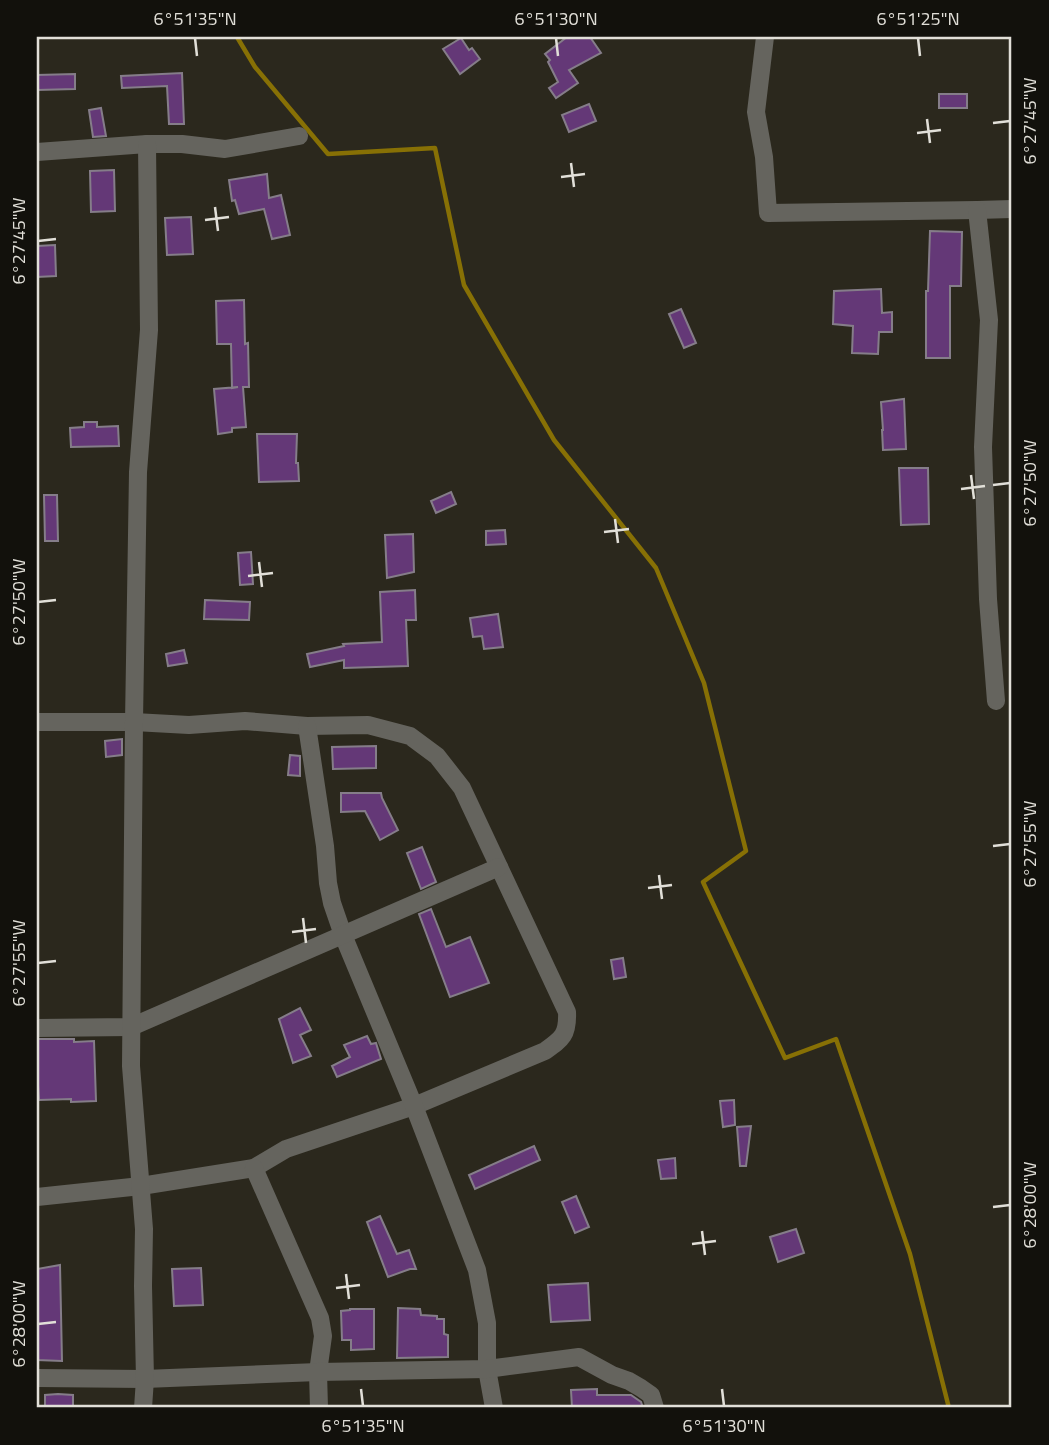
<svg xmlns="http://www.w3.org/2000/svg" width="1049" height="1445" viewBox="0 0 1049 1445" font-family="'Titillium Web',sans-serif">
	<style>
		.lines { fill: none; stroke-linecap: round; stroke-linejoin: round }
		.stream { stroke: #877005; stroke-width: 4.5 }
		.building { fill: #643877; stroke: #857d89; stroke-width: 2 }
		.street { stroke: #65645e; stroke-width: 18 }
		.ticks { fill: none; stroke: #e1dfd8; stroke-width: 2.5 }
		.neatline { fill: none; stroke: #e1dfd8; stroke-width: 2.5 }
		.ticks-label { font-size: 18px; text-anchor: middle; fill: #e1dfd8 }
	</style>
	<rect width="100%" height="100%" fill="#2b281d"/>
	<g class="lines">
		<path class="stream" d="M237 37 255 67 328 154 435 148 464 285 554 440 656 568 704 683 746 851 703 882 785 1058 836 1039 910 1254 949 1408"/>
	</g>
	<g class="building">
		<path d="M567 37H590L601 53 569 70 578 83 556 98 549 88 558 82 548 62 550 60 545 54Z"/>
		<path d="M461 38 469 50 472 48 480 59 460 74 443 49Z"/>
		<path d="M182 73 184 124H169L167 86 122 88 121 76Z"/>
		<path d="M75 74V89L37 90V75Z"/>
		<rect x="939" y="94" width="28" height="14"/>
		<path d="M589 104 596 121 569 132 562 115Z"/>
		<path d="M101 108 106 136 93 137 89 110Z"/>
		<path d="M114 170 115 211 91 212 90 171Z"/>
		<path d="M267 174 269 198 281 195 290 235 272 239 264 209 239 214 235 200 232 201 229 180Z"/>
		<path d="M191 217 193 254 167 255 165 218Z"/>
		<path d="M930 231 962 232 961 286H950V358H926V291H928Z"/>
		<path d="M55 245 56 276 37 277V246Z"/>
		<path d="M881 289 882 313 892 312V332H879L878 354 852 353 853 326 833 324 834 291Z"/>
		<path d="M244 300 245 344 248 343 249 387H243L246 427 232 428V432L218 434 214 389 238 387 232 388 231 344H217L216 301Z"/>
		<path d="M681 309 696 343 684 348 669 314Z"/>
		<path d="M904 399 906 449 883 450 882 430H883L881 402Z"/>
		<path d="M84 422H97V427L118 426 119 446 71 447 70 428 84 427Z"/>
		<path d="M257 434H297L296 463H298L299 481 259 482Z"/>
		<path d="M899 468H928L929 524 901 525Z"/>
		<path d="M451 492 456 504 436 513 431 501Z"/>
		<path d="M44 495H57L58 541H45Z"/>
		<path d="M505 530 506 544 486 545V531Z"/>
		<path d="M413 534 414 572 387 578 385 535Z"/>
		<path d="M251 552 253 584 240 585 238 553Z"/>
		<path d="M415 590 416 620H406L408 666 344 668V660L310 667 307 654 344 646 343 644 382 642 380 592Z"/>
		<path d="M205 600 250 602 249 620 204 619Z"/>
		<path d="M498 614 503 647 484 649 482 636 473 637 470 618Z"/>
		<path d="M184 650 187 663 168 666 166 654Z"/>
		<path d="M122 739V755L106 757 105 741Z"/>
		<path d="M376 746V768L333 769 332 747Z"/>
		<path d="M290 755 300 756V776L288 775Z"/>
		<path d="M341 793H381L382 798 398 830 380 840 365 811 341 812Z"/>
		<path d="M422 847 436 882 421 889 407 853Z"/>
		<path d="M431 909 446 947 470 937 489 983 450 997 419 914Z"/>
		<path d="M623 958 626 977 614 979 611 960Z"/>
		<path d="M300 1008 311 1030 300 1035 311 1056 293 1063 279 1019Z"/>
		<path d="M367 1036 371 1044 376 1043 381 1059 337 1077 332 1066 350 1057 344 1045Z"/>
		<path d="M37 1039H74V1042L94 1041 96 1101 71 1102V1099L39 1100 38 1085H37Z"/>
		<path d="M734 1100 735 1125 723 1127 720 1101Z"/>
		<path d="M751 1126 746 1166H740L737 1127Z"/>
		<path d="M534 1146 540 1160 475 1189 469 1175Z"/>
		<path d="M675 1158 676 1178 661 1179 658 1160Z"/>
		<path d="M576 1196 589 1227 575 1233 562 1202Z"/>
		<path d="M380 1216 397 1254 409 1250 416 1269H410L388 1277 367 1222Z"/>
		<path d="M796 1229 804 1253 778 1262 770 1237Z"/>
		<path d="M60 1265 62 1361 37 1360V1269Z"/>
		<path d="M201 1268 203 1305 174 1306 172 1269Z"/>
		<path d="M588 1283 590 1320 551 1322 548 1285Z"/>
		<path d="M398 1308 420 1309 421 1315 437 1316V1319H444V1334L448 1335V1357L397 1358Z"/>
		<path d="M350 1309H374V1349L351 1350V1340H342L341 1311 350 1310Z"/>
		<path d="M597 1389V1395H631L641 1402 643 1408H572L571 1390Z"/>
		<path d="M58 1394 73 1395V1408H45V1395Z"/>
	</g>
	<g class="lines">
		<g class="street">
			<path d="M765 37 756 112 764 157 768 213 977 210 1012 209"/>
			<path d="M37 152 147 144H182L225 149 299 136"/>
			<path d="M977 210 989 320 983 447 988 599 996 701"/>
			<path d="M37 722H134L189 725 245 721 307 726 368 725 410 736 437 756 462 788 567 1012C568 1035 562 1039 545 1051L414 1106 286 1149 254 1168 141 1186 37 1197"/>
			<path d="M307 726 325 846 328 883 332 903 343 935 414 1106 477 1270 487 1323V1369L494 1408"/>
			<path d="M37 1028 131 1027 499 867"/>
			<path d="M254 1168 320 1318 323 1336 318 1372 319 1408"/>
			<path d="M37 1378 145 1379 318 1372 487 1369 579 1357 612 1375 629 1381 641 1388 651 1395 655 1408"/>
			<path d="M143 1408 145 1379 143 1286 144 1229 131 1066 134 722 138 472 149 330 147 144"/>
		</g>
	</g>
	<path class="ticks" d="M195 38 197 56M556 38 558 56M918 38 920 56M927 119 930 143M993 123 1010 121M917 133 941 130M571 163 574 187M561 177 585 174M215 207 218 231M205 220 229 217M38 241 56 239M971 475 974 499M993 485 1010 483M961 489 985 486M615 519 618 543M604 532 629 529M259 562 262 587M248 576 273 573M38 602 56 600M993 846 1010 844M659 875 662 899M648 888 672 885M303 918 306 943M292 932 316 929M38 963 56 961M993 1207 1010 1205M702 1231 705 1255M692 1244 716 1241M346 1274 349 1299M336 1288 360 1285M38 1324 56 1322M361 1389 363 1406M722 1389 724 1406"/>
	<rect width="1049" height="1445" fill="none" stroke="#12110c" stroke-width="77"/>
	<rect x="38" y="38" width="972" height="1368" class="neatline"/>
	<g class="ticks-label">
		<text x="195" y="25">6°51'35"N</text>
		<text x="556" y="25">6°51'30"N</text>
		<text x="918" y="25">6°51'25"N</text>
		<text transform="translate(1030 121) rotate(-90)" y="6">6°27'45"W</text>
		<text transform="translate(19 241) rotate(-90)" y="6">6°27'45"W</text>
		<text transform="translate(1030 483) rotate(-90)" y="6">6°27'50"W</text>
		<text transform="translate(19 602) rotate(-90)" y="6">6°27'50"W</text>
		<text transform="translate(1030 844) rotate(-90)" y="6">6°27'55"W</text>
		<text transform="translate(19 963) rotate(-90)" y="6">6°27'55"W</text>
		<text transform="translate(1030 1205) rotate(-90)" y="6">6°28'00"W</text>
		<text transform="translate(19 1324) rotate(-90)" y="6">6°28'00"W</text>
		<text x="363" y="1432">6°51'35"N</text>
		<text x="724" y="1432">6°51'30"N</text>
	</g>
</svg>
